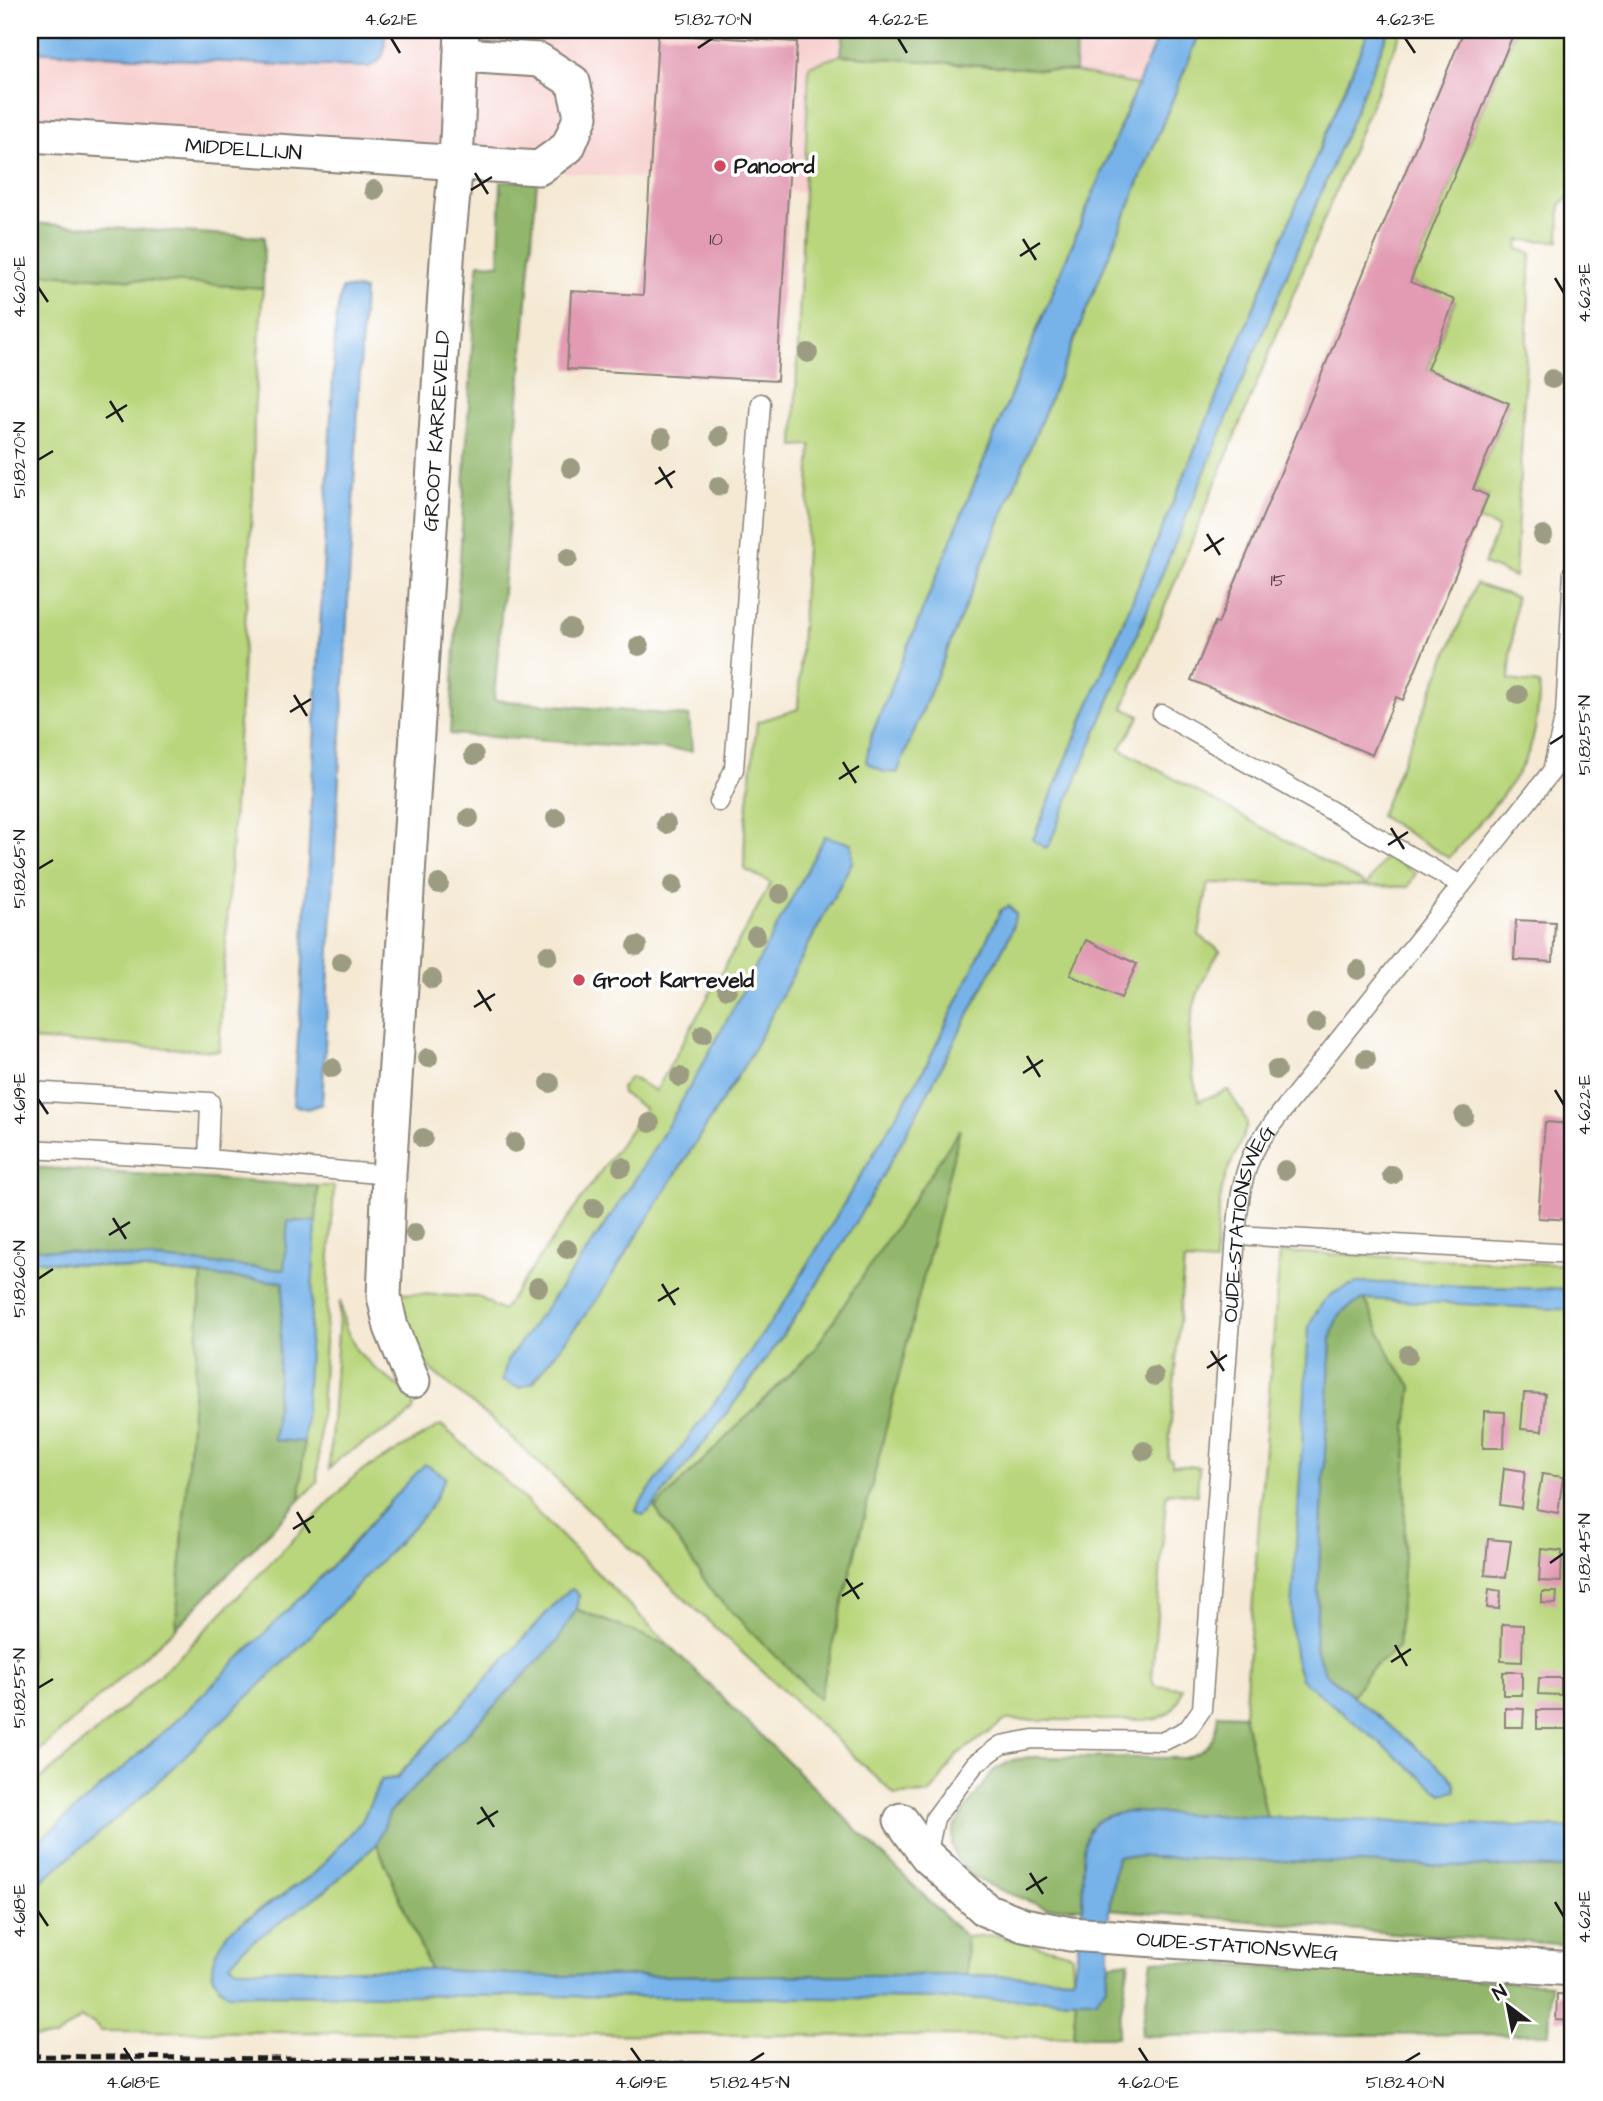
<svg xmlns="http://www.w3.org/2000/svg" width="1603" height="2101" viewBox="0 0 1603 2101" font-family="'Architects Daughter',sans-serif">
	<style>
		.built { fill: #f7d0cf }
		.green { fill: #b9d67c; stroke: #6a794c; stroke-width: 2; fill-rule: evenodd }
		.forest { fill: #92b76c; stroke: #576a44; stroke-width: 2 }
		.water { fill: #77b3e9; stroke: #4a6882; stroke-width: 2 }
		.building { fill: #e29bb3 }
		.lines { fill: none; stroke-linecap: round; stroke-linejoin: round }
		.lane-casing { stroke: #888278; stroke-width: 21 }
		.street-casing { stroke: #888278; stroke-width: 37 }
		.lane { stroke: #fff; stroke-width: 18 }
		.street { stroke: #fff; stroke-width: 33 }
		.rail { stroke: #1c1c1c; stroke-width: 5; stroke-dasharray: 10 5; stroke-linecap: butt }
		.tree { fill: #9c9c82 }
		.ticks { fill: none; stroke: #1c1c1c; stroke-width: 2.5 }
		.poi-dot { fill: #d1495b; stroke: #fff; stroke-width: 2.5 }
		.labels { text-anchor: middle; stroke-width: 7; stroke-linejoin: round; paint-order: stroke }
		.number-label { font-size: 18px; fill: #4e3c42 }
		.street-label { font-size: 21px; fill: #1c1c1c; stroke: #fff }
		.poi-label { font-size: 21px; font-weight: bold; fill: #1c1c1c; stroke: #fff; text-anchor: start }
		.neatline { fill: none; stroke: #1c1c1c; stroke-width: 2.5 }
		.ticks-label { font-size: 18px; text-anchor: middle; fill: #1c1c1c }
	</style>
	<rect width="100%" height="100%" fill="#fff"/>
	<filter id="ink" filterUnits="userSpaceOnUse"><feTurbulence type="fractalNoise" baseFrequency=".0143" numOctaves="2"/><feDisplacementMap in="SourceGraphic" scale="14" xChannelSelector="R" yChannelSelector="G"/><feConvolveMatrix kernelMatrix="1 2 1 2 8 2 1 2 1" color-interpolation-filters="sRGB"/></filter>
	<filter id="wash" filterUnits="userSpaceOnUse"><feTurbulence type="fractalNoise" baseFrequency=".00686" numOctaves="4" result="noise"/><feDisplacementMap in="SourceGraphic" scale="28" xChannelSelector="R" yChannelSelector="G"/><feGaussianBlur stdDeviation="1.57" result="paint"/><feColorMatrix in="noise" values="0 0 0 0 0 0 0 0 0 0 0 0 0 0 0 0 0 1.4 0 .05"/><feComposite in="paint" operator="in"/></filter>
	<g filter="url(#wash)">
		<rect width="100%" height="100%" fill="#f5e9d4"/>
		<path class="built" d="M30 30H1158L1088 206 902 201 492 166 30 120Z"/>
		<g class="green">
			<path d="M1201 30H1369L1033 839 1045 848 1049 845 1389 30H1402L1123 708 1140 716 1120 749 1367 885 1386 856 1416 873 1408 887 1208 883 1199 935 1220 951C1186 1000 1183 1045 1199 1101L1228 1090C1232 1098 1247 1118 1247 1124 1247 1130 1230 1165 1226 1175 1217 1203 1217 1234 1215 1263L1184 1261 1168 1458 1172 1461V1465L1199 1467 1197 1495 1169 1492 1166 1497 1152 1679 1155 1686 1182 1688C1179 1705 1171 1714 1155 1720H1006L957 1755 930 1794 895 1795 498 1425 431 1370 409 1344 396 1293 479 1297 502 1311 645 1109 622 1093 621 1088 630 1077 656 1091 771 883 744 869 745 829 757 722 798 709 811 445 794 446 809 66 841 55 1075 72 1137 85 870 739 897 773ZM852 844V862L750 1056 596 1301 533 1383 595 1239 651 1155 702 1067ZM1009 906 1010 935C951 1046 896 1159 829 1265 774 1353 712 1438 643 1515L636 1511 639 1504 727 1386 792 1291 927 1064 1001 910ZM959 1132 819 1698 715 1595 655 1508 814 1350Z"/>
			<path d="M1515 30H1573V192L1560 205 1559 241 1519 240 1518 249 1531 253 1515 577 1484 564 1498 528 1478 520 1488 496 1473 489 1509 403 1427 369 1455 301 1410 282Z"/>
			<path d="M30 273 263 288 254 413 253 494 219 1051 30 1040Z"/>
			<path d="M1476 584 1516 597 1509 680 1540 684C1538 707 1537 731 1528 753 1516 786 1472 830 1449 858L1380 816Z"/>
			<path d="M318 1186H334L317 1483 300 1500Z"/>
			<path d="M1280 1252 1573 1265V1828L1267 1818 1244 1715ZM1366 1305 1393 1361 1412 1386 1407 1428 1404 1555 1398 1647 1367 1673 1353 1694Z"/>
			<path d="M30 1260 202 1275 176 1628 30 1759Z"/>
			<path d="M340 1301 345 1327 357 1351 377 1370 409 1394 414 1401 413 1410 405 1419 341 1457 329 1469Z"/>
			<path d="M441 1425 509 1484 670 1646 576 1609 579 1595 572 1589 563 1595 396 1778 381 1780 362 1821 315 1873 244 1920 219 1988 229 1994 1076 1999 1073 2037 101 2031 93 2023 81 2018 55 2038 30 2037V1890L135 1803 391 1500C281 1626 158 1741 30 1848V1788L108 1722 185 1651 357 1474Z"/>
			<path d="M377 1844 430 1969H237L230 1964 243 1948 327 1889Z"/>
			<path d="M994 1935 1072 1954 1073 1978 967 1975 966 1937Z"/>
		</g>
		<g class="forest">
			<path d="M844 30H1076L1075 72 841 55Z"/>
			<path d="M501 181H537L494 700 689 716 692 751 450 734 476 282 479 263 499 264Z"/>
			<path d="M30 223 264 237 263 288 30 273Z"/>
			<path d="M960 1129 819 1699 715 1595 655 1508 814 1350Z"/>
			<path d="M30 1167 318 1186 316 1222 288 1221 285 1270 30 1248Z"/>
			<path d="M202 1275 284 1282 274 1439 304 1442 300 1500 176 1628Z"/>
			<path d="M1365 1299 1393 1361 1412 1386 1407 1428 1404 1555 1398 1647 1367 1673 1353 1695 1325 1673 1315 1647 1331 1339C1335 1313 1342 1310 1365 1299Z"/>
			<path d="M576 1609 670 1646 966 1937 967 1975 539 1976 430 1969 377 1844 389 1813 557 1642Z"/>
			<path d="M1218 1714 1244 1715 1267 1818 1127 1812 1089 1829 1085 1842 1082 1907 1046 1908 993 1887 971 1876 956 1858 952 1845 953 1829 965 1810 994 1770 1013 1760 1030 1757 1185 1758C1211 1750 1215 1740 1218 1714Z"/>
			<path d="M1117 1856 1449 1866 1573 1868V1945L1394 1933 1109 1909Z"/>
			<path d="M1152 1960 1551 1984 1549 2034 1141 2036Z"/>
			<path d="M1129 1961 1117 2037H1073L1076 1999 1096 2000 1106 1986 1109 1964Z"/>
		</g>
		<g class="water">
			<path d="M30 30H283L330 32 344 30H385C384 48 388 60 368 67L279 65 30 51Z"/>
			<path d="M1160 30H1201L897 773 884 772 866 762 870 739Z"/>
			<path d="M1369 30H1389L1049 845 1045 848 1033 840Z"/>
			<path d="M342 288 364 290 362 330 322 1104 307 1109 293 1105 301 998 336 318Z"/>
			<path d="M825 836 852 844V862L750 1056 596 1301 532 1383 519 1388 502 1381 507 1361C556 1292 609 1225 652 1152 714 1049 768 942 825 836Z"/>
			<path d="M1009 906 1016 914 1010 935C951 1046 896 1161 828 1267 774 1352 714 1433 649 1511L643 1515 636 1511 639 1504 727 1386 792 1291 927 1064 1001 910Z"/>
			<path d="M288 1221 316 1222 304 1442 274 1440 284 1282 30 1260V1248L284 1270Z"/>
			<path d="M1360 1282 1573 1290V1310L1365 1299C1342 1310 1335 1313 1331 1339L1315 1647 1325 1673 1448 1774 1455 1784 1456 1791 1442 1794 1301 1679 1297 1666 1291 1628 1309 1326C1322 1298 1331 1291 1360 1282Z"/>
			<path d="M425 1464 446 1477 429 1510 292 1655 135 1803 30 1890V1848L81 1805 174 1723 339 1559 391 1500Z"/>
			<path d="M572 1589 579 1595 576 1609 557 1642 389 1813 377 1844 327 1889 244 1948 230 1964 237 1969H430L539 1976 967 1975 1073 1978C1077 1956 1080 1931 1082 1907 1084 1887 1080 1847 1089 1831 1096 1817 1113 1814 1127 1812L1573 1828V1868L1449 1866 1117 1856 1109 1909V1964L1106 1986 1096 2000 229 1994C202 1976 212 1955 228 1932L315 1873 362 1821 381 1780 397 1778 563 1595Z"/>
		</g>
		<g id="blocks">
			<g class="building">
				<path d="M1464 30H1515L1410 282 1455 300 1427 369 1509 403 1473 489 1488 496 1403 700 1396 697 1372 755 1191 680 1215 622 1218 624Z"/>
				<path d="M658 34 797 42 777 381 567 369 571 291 643 295Z"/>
				<path d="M1516 920 1555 922 1553 962 1514 960Z"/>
				<path d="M1086 940 1137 964 1121 998 1070 975Z"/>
				<path d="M1545 1122 1573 1124V1220L1538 1218Z"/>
				<path d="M1524 1393 1545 1394 1542 1431 1521 1429Z"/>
				<path d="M1484 1411 1505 1412 1504 1448H1483Z"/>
				<path d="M1504 1468 1525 1471 1521 1508 1500 1505Z"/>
				<path d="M1542 1474 1563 1477 1558 1513 1536 1509Z"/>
				<path d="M1488 1539 1511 1541 1506 1577 1485 1575Z"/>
				<path d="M1541 1549 1562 1551 1561 1582 1539 1581Z"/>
				<path d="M1489 1589 1501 1591 1499 1609 1487 1608Z"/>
				<path d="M1542 1592H1557L1556 1604 1542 1603Z"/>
				<path d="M1502 1624 1523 1625 1522 1662 1501 1661Z"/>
				<rect x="1503" y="1672" width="19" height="23"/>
				<path d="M1539 1678H1561V1695L1538 1694Z"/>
				<path d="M1505 1708 1524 1709 1523 1727H1505Z"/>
				<rect x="1537" y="1710" width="30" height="19"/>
				<path d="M1557 1994 1573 1995V2021L1556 2020Z"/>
			</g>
		</g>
	</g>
	<g filter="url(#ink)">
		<use href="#blocks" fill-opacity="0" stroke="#888278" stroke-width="2"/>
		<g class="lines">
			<defs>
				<g id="lane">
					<path d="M1162 714 1461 885"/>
					<path d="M719 802 734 769 761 403"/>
					<path d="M30 1091 210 1102 208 1159"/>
					<path d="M30 1149 208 1159 389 1175"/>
					<path d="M1236 1235 1573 1254"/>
					<path id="s1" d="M927 1856 935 1818 975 1764 1001 1745 1033 1739 1164 1741 1188 1729 1202 1709 1236 1235C1239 1206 1241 1172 1257 1146 1261 1138 1268 1131 1273 1123L1552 771 1565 714 1573 572"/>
				</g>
				<g id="street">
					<path id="s2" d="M30 135 539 168 568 147 581 116 573 82 539 60 461 55"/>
					<path id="s3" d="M413 1381 391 1327 384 1296 389 1175 448 245 456 163 462 30"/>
					<path id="s4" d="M901 1820 927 1856 986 1910 1024 1925 1070 1934 1573 1969"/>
				</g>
			</defs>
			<use href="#lane" class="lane-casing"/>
			<use href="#street" class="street-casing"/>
			<use href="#lane" class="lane"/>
			<use href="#street" class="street"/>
			<path class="rail" d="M30 2056 1268 2071"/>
		</g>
		<g class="tree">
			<circle cx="374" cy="190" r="10"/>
			<circle cx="808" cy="353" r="10"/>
			<circle cx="1552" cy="379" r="10"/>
			<circle cx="720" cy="436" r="10"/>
			<circle cx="662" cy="438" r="10"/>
			<circle cx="571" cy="468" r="10"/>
			<circle cx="719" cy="486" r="10"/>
			<circle cx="1543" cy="535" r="10"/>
			<circle cx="568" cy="558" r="10"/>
			<circle cx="570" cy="629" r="10"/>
			<circle cx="639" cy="646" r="10"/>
			<circle cx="1518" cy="695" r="10"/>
			<circle cx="474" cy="755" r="10"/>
			<circle cx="469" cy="818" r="10"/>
			<circle cx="556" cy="818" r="10"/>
			<circle cx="666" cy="824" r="10"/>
			<circle cx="439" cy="884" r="10"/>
			<circle cx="673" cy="885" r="10"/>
			<circle cx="780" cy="894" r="10"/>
			<circle cx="756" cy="936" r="10"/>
			<circle cx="637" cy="946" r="10"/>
			<circle cx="548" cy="955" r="10"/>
			<circle cx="341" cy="962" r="10"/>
			<circle cx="1358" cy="970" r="10"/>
			<circle cx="432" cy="979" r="10"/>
			<circle cx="727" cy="989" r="10"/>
			<circle cx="1316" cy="1023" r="10"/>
			<circle cx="703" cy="1034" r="10"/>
			<circle cx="428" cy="1058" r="10"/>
			<circle cx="1366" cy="1059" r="10"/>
			<circle cx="332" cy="1068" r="10"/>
			<circle cx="1276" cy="1070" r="10"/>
			<circle cx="680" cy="1077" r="10"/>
			<circle cx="550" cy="1083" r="10"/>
			<circle cx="1464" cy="1116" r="10"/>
			<circle cx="650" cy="1123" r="10"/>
			<circle cx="423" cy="1138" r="10"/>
			<circle cx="515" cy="1143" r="10"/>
			<circle cx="622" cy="1167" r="10"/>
			<circle cx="1285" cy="1170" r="10"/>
			<circle cx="1392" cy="1175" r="10"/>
			<circle cx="594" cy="1208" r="10"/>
			<circle cx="415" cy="1233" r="10"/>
			<circle cx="567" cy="1249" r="10"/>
			<circle cx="538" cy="1287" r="10"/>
			<circle cx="1408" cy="1355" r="10"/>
			<circle cx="1154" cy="1376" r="10"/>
			<circle cx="1144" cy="1451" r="10"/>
		</g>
	</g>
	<path class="ticks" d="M391 38 400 53M898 38 907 53M1405 38 1415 53M698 48 713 38M475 173 488 194M471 190 492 177M1023 239 1036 260M1020 256 1040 243M1555 278 1564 293M38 287 48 302M110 401 123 422M106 418 127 405M38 460 53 451M659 467 672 488M655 484 675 471M1207 534 1220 555M1204 551 1224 538M294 695 307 716M290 712 311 699M1550 744 1564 735M843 762 856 783M839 779 859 766M1391 828 1404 849M1388 845 1408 832M38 869 53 860M478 990 491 1011M474 1007 495 994M1027 1056 1040 1077M1023 1073 1043 1060M1555 1090 1564 1105M38 1099 48 1114M113 1218 126 1239M109 1235 130 1222M38 1279 53 1269M662 1284 675 1305M658 1301 679 1288M1211 1351 1224 1371M1207 1368 1227 1355M297 1512 310 1533M293 1529 314 1516M1550 1563 1564 1553M846 1579 859 1599M842 1596 863 1583M1395 1645 1407 1666M1391 1662 1411 1649M38 1688 53 1679M481 1807 494 1827M477 1824 498 1811M1030 1873 1043 1894M1026 1890 1047 1877M1555 1902 1564 1917M38 1911 48 1926M124 2048 133 2062M631 2048 641 2062M1139 2048 1148 2062M750 2062 764 2053M1405 2062 1420 2053"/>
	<g class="poi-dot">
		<circle cx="720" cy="166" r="7"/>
		<circle cx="579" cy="980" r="7"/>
	</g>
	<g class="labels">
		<g class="number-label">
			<text x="716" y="245">10</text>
			<text x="1278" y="586">15</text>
		</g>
		<g class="street-label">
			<text dy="7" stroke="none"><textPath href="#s2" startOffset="214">MIDDELLIJN</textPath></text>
			<text dy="7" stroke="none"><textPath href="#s3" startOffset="957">GROOT KARREVELD</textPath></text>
			<text dy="7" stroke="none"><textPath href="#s1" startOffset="842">OUDE-STATIONSWEG</textPath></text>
			<text dy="7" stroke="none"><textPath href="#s4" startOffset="380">OUDE-STATIONSWEG</textPath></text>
		</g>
		<g class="poi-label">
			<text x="734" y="173">Panoord</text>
			<text x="593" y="987">Groot Karreveld</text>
		</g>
	</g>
	<rect width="1603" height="2101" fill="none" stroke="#fff" stroke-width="77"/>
	<g transform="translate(1508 2006) rotate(328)" stroke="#ffffff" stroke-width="5" paint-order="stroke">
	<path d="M0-5L12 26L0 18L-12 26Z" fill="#1c1c1c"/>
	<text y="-10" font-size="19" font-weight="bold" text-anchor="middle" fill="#1c1c1c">N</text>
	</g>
	<rect x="38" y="38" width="1526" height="2024" class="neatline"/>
	<g class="ticks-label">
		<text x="391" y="25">4.621°E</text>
		<text x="713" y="25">51.8270°N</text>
		<text x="898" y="25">4.622°E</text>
		<text x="1405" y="25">4.623°E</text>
		<text transform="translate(19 287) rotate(-90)" y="6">4.620°E</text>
		<text transform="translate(1584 293) rotate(-90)" y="6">4.623°E</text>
		<text transform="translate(19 460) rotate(-90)" y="6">51.8270°N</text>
		<text transform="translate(1584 735) rotate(-90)" y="6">51.8255°N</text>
		<text transform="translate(19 869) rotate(-90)" y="6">51.8265°N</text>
		<text transform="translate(19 1099) rotate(-90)" y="6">4.619°E</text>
		<text transform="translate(1584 1105) rotate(-90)" y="6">4.622°E</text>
		<text transform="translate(19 1279) rotate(-90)" y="6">51.8260°N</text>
		<text transform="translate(1584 1553) rotate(-90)" y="6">51.8245°N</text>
		<text transform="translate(19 1688) rotate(-90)" y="6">51.8255°N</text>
		<text transform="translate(19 1911) rotate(-90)" y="6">4.618°E</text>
		<text transform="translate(1584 1917) rotate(-90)" y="6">4.621°E</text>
		<text x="133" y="2088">4.618°E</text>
		<text x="641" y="2088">4.619°E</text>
		<text x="750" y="2088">51.8245°N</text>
		<text x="1148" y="2088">4.620°E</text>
		<text x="1405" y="2088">51.8240°N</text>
	</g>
</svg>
